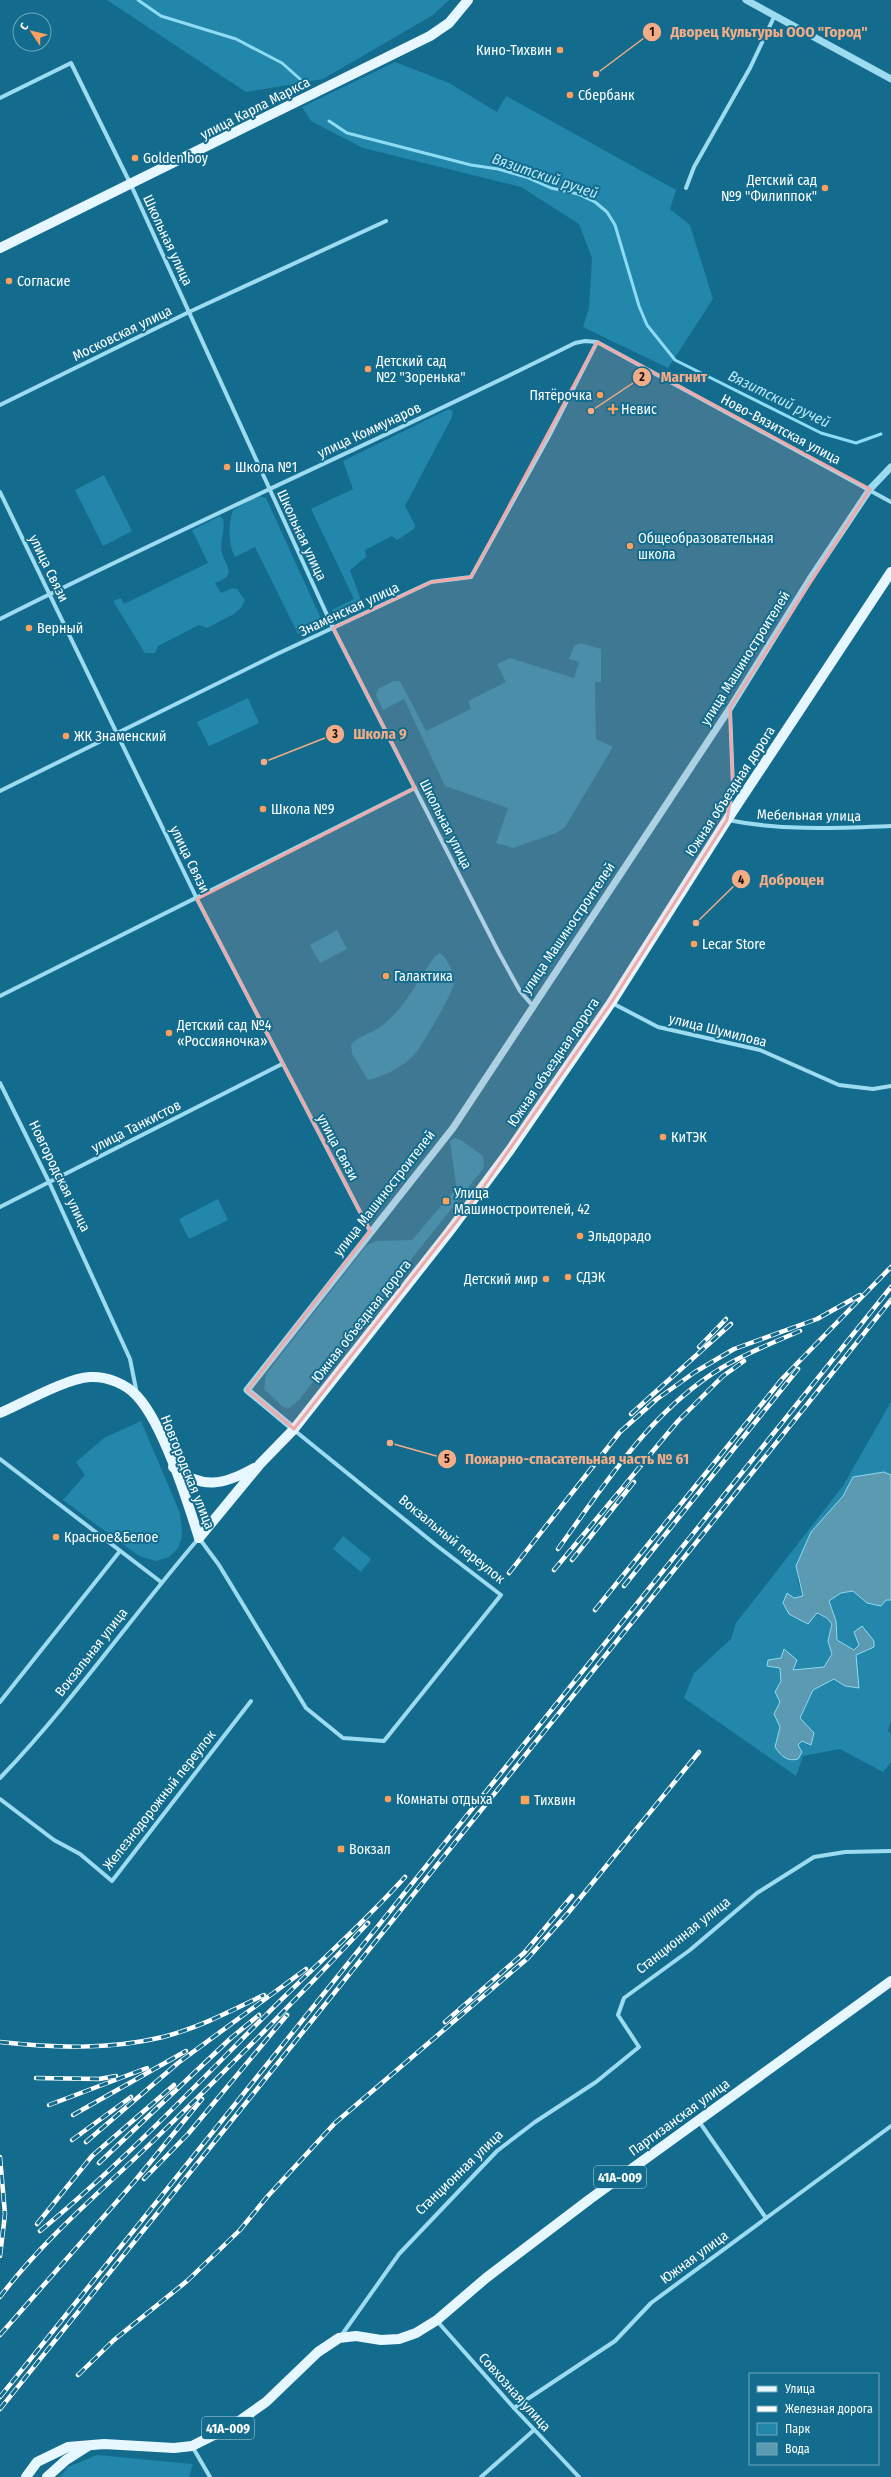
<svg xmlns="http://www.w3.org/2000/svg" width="891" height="2477" viewBox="0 0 891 2477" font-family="'Fira Sans Condensed',sans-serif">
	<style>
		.green { fill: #2287aa }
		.water { fill: #5b9ab1; stroke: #8edbf4 }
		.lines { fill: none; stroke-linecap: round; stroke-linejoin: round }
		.stream { stroke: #8edbf4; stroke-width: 3 }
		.minor { stroke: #9ddbf1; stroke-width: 4 }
		.tertiary { stroke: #9ddbf1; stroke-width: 7 }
		.primary { stroke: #e6f7ff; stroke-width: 10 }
		.rail-casing { stroke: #fff; stroke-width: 4.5 }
		.rail { stroke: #136c8d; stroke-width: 3; stroke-dasharray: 9; stroke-linecap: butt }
		.marked { fill: #efa9a9; fill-opacity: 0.2; stroke: #efa9a9; stroke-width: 3; stroke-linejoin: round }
		.poi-dot { fill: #ffa15c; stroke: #136c8d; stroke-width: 1.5 }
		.labels { text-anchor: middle; stroke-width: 4; stroke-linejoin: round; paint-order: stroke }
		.shield { fill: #136c8d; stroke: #b8d3dd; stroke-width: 1 }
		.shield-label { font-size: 13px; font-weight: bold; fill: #fff }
		.poi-label { font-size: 14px; fill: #fff; stroke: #136c8d; text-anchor: start }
		.street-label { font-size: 14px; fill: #fff; stroke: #136c8d }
		.water-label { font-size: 15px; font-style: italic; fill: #b9e9f9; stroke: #136c8d }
		.leader { fill: none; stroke: #f4ac86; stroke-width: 1.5 }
		.callout-dot { fill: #f4ac86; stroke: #136c8d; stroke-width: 1.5 }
		.mark-label { font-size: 12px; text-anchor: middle; font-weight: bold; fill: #111 }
		.callout-label { font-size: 15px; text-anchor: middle; font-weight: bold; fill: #f4ac86; stroke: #136c8d; stroke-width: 4; stroke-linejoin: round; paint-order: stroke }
	</style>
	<rect width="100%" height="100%" fill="#136c8d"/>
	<g class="green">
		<path d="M107 0H449L433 15 323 79 246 92Z"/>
		<path d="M395 62 449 83 497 112 506 96 676 190 670 209 690 225 713 299 668 368 583 327 589 308 592 258 579 224 521 187 363 148 311 121 302 107Z"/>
		<path d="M449 409 453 411 452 417 405 506 415 525 414 529 397 540 392 536 365 550 366 557 350 570 363 606 337 618 332 610 354 599 311 509 353 489 343 461Z"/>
		<path d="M104 475 132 531 103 546 75 490Z"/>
		<path d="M258 496 266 498 323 623 298 634 255 547 235 557C228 544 228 524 233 510Z"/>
		<path d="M220 516 223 519C226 530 219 542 222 553 223 560 231 567 228 574 226 579 220 581 215 583L221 593 232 588 237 589 245 600 241 608 234 614 207 628 199 625 158 646 155 653H145L113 601 121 598 124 604 208 563 192 530Z"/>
		<path d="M580 643 601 649V682H595L596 739 613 747 565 827 556 833 513 848 496 843 508 808 445 786 404 699 383 710 376 695 378 689 394 681H400L426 731 471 709 468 701 506 682 497 664 510 658 574 678 579 662 569 659 574 646Z"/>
		<path d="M248 698 259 723 209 746 197 722Z"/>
		<path d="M337 930 347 949 320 963 310 945Z"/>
		<path d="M440 953C447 958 455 974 454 983 454 991 421 1048 414 1055 404 1066 383 1077 368 1080L352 1054 351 1044C360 1035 373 1033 383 1025 405 1008 419 978 435 956Z"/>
		<path d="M455 1138 461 1140 483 1156 484 1168 298 1401 289 1408 283 1407 264 1389 266 1374 366 1246 376 1241 412 1240 453 1192 456 1185 450 1141Z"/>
		<path d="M218 1199 228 1220 189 1239 179 1219Z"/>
		<path d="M891 1402V1475L884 1472 853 1477 843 1496 811 1532 796 1566 798 1583 803 1596 783 1603 827 1618 832 1624 828 1641 832 1654 824 1667 793 1670 781 1658 768 1660 767 1666 780 1668 781 1681 775 1692 780 1702 774 1714 780 1727 775 1747 798 1745 802 1741 811 1745 814 1733 800 1718 813 1690 834 1679 845 1686 859 1646 854 1650 837 1640 836 1621 829 1601 841 1593 853 1591 867 1603 881 1606 886 1600H891V1721L888 1730 891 1735V1762L883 1772 840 1749 803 1756 796 1776 684 1698 694 1673 731 1639 736 1623 843 1486Z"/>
		<path d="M141 1421 180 1513 182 1530 181 1540 178 1548 169 1557 156 1561 139 1556 63 1500 85 1475 76 1462 104 1438Z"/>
		<path d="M343 1536 371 1559 361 1572 333 1549Z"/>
		<path d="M97 2455 193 2464 189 2477H60L68 2467Z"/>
	</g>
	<path class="water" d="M884 1472 891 1475V1600H886L881 1606 867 1603 853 1591 841 1593 829 1601 836 1621 837 1640 854 1650 859 1645 854 1632 862 1626 874 1641V1647L856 1655 859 1688 845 1686 834 1679 813 1690 800 1718 814 1733 811 1745 802 1741 798 1745 802 1752 798 1759C787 1762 781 1756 775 1747L780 1727 774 1714 780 1702 775 1692 781 1681 780 1668 767 1666 768 1660 781 1658 784 1649 797 1660 793 1670 824 1667 832 1654 828 1641 832 1624 827 1618 817 1613 808 1624 789 1614 783 1603 787 1593 794 1598 803 1596 796 1566 811 1532 843 1496 853 1477Z"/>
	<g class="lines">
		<g class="stream">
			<path d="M138 0 161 16 236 39 282 63 300 79"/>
			<path d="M329 121 347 133 471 165 498 169 526 177 551 188 578 194 595 202 607 212 615 225 639 306 647 325 675 360 821 433 856 443 881 434"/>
		</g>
		<g class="minor">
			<path d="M0 98 71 63 131 185 333 628 499 953 520 991 532 1005"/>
			<path d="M686 188 694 167 750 68 775 15"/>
			<path d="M0 405 189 312 386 221"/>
			<path d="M0 492 197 899 370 1231"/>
			<path d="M0 619C190 523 385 438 575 343L585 341 597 342 891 502"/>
			<path d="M0 791 277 654 431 582 471 577 548 438 597 342"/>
			<path d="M728 812 733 787 730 710"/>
			<path d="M728 820C782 831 837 828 891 826"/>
			<path d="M0 996 415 788"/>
			<path d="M612 1003 658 1027 760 1050 839 1085 873 1089 891 1086"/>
			<path d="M0 1083 49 1182 130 1359 137 1394"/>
			<path d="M0 1207 282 1064"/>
			<path d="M0 1459 161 1582"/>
			<path d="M0 1702 120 1551"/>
			<path d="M0 1778C72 1703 131 1617 199 1538L219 1565 306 1708 343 1738 384 1741 501 1595 436 1545 294 1430"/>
			<path d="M0 1799 54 1840 80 1854 112 1881 251 1701"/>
			<path d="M698 2120 766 2218"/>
			<path d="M437 2321 514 2408 579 2477"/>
			<path d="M341 2336 399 2254 497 2151 535 2122 596 2082 639 2047 618 2015 624 1998 690 1950 757 1893 814 1857 845 1852 891 1851"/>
			<path d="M514 2408 615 2341 651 2303 891 2126"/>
			<path d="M192 2446 210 2477"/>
			<path d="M481 2477 534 2430"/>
		</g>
		<g class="tertiary">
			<path d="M746 0 891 79"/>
			<path d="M294 1429 247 1390 453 1128 730 708 810 579 870 489 891 467"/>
		</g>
		<g class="primary">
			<path d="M0 248 430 36 449 23 468 0"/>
			<path d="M0 1413C23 1403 67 1378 90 1377 107 1376 126 1384 137 1396 163 1424 187 1500 199 1538"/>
			<path d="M173 1467C202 1490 224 1485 254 1468"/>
			<path d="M199 1538 260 1464 294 1429 449 1232 510 1150 611 1003 727 820 891 572"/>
			<path d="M26 2477 37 2462 68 2447 104 2444 174 2448 192 2446 232 2426 266 2402 318 2352 339 2338 356 2336 381 2340 399 2339 416 2333 437 2320 486 2278 590 2199 891 1981"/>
			<path d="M47 2477 66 2460 88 2446"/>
		</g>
		<defs>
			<g id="rail">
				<path d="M699 1347 726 1319"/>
				<path d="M631 1414 731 1324"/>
				<path d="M558 1549C606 1483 651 1410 723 1367 747 1353 774 1342 800 1331"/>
				<path d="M572 1560 634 1482"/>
				<path d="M554 1570 678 1421 723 1376 744 1361"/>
				<path d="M509 1573 620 1432 657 1399 695 1372 734 1349 817 1319 860 1295"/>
				<path d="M624 1586 798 1369"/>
				<path d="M595 1610 782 1379 891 1267"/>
				<path d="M445 2022 524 1953 572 1896"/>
				<path d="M0 2042C54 2048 109 2050 163 2037 198 2028 231 2011 264 1995"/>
				<path d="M36 2078 99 2079 116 2076"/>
				<path d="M49 2105 147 2068"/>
				<path d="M73 2115 186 2051"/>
				<path d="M72 2140 131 2097"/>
				<path d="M86 2142 178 2063 306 1969"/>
				<path d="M0 2157 5 2214 0 2256"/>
				<path d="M99 2163 231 2038 259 2015"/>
				<path d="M144 2179 188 2134 287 2015"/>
				<path d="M37 2224 92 2156 174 2085"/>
				<path d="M40 2231C120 2165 192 2089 265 2016 311 1969 361 1926 405 1877"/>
				<path d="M0 2297C43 2240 97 2195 148 2146 223 2074 297 1999 368 1923"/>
				<path d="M0 2335 134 2182 202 2099"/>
				<path d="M78 2375 114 2340 187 2281 240 2230 267 2197 335 2123 528 1958 568 1913 699 1752"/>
				<path d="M0 2397 891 1287"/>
				<path d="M0 2409 891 1300"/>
			</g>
		</defs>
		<use href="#rail" class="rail-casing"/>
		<use href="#rail" class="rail"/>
	</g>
	<path class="marked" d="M597 342 870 489 730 708 733 787 727 820 611 1003 482 1189 294 1429 247 1390 370 1231 197 899 415 788 333 628 431 582 471 577Z"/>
	<g class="poi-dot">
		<circle cx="560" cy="50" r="4"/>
		<circle cx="570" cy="95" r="4"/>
		<circle cx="135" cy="158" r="4"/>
		<circle cx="825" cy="188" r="4"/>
		<circle cx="9" cy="281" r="4"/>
		<circle cx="368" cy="369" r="4"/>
		<circle cx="600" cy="395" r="4"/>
		<path d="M611 403h4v4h4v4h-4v4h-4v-4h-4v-4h4z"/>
		<circle cx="227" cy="467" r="4"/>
		<circle cx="630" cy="546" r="4"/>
		<circle cx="29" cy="628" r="4"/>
		<circle cx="66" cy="736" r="4"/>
		<circle cx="263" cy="809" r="4"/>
		<circle cx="694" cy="944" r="4"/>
		<circle cx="386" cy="976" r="4"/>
		<circle cx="169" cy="1033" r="4"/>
		<circle cx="663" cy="1137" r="4"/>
		<rect x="442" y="1197" width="8" height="8" rx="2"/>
		<circle cx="580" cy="1236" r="4"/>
		<circle cx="568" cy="1277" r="4"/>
		<circle cx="546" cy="1279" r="4"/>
		<circle cx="56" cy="1537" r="4"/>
		<circle cx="388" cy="1799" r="4"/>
		<rect x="520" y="1795" width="10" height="10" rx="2"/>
		<rect x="337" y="1845" width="8" height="8" rx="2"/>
	</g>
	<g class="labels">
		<g class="shield">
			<rect x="594" y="2166" width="52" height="22" rx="3"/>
			<rect x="202" y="2417" width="52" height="22" rx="3"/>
		</g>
		<g class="shield-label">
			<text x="620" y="2182">41А-009</text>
			<text x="228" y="2433">41А-009</text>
		</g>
		<g class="poi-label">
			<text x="552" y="55" text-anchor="end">Кино-Тихвин</text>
			<text x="578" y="100">Сбербанк</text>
			<text x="143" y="163">Golden boy</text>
			<text x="817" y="185" text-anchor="end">Детский сад<tspan x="817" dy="16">№9 "Филиппок"</tspan></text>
			<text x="17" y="286">Согласие</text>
			<text x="376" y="366">Детский сад<tspan x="376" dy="16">№2 "Зоренька"</tspan></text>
			<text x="592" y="400" text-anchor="end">Пятёрочка</text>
			<text x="621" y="414">Невис</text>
			<text x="235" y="472">Школа №1</text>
			<text x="638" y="543">Общеобразовательная<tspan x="638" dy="16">школа</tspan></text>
			<text x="37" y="633">Верный</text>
			<text x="74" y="741">ЖК Знаменский</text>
			<text x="271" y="814">Школа №9</text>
			<text x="702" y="949">Lecar Store</text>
			<text x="394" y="981">Галактика</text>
			<text x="177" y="1030">Детский сад №4<tspan x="177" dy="16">«Россияночка»</tspan></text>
			<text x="671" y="1142">КиТЭК</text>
			<text x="454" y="1198">Улица<tspan x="454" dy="16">Машиностроителей, 42</tspan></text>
			<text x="588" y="1241">Эльдорадо</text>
			<text x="576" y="1282">СДЭК</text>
			<text x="538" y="1284" text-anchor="end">Детский мир</text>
			<text x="64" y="1542">Красное&amp;Белое</text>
			<text x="396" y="1804">Комнаты отдыха</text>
			<text x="534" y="1805">Тихвин</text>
			<text x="349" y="1854">Вокзал</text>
		</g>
		<g class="street-label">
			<text transform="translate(255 108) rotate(-27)" y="5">улица Карла Маркса</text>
			<text transform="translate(168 240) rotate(65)" y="5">Школьная улица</text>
			<text transform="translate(122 333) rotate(-26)" y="5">Московская улица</text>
			<text transform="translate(781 429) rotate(28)" y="5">Ново-Вязитская улица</text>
			<text transform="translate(369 430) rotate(-25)" y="5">улица Коммунаров</text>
			<text transform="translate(302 535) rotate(65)" y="5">Школьная улица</text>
			<text transform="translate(49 568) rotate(64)" y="5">улица Связи</text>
			<text transform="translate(349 609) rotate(-25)" y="5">Знаменская улица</text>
			<text transform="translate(745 658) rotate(-58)" y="5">улица Машиностроителей</text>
			<text transform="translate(730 791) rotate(-57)" y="5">Южная объездная дорога</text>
			<text transform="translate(809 815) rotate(1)" y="5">Мебельная улица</text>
			<text transform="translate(446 824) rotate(63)" y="5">Школьная улица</text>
			<text transform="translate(190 859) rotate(64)" y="5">улица Связи</text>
			<text transform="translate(568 928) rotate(-56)" y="5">улица Машиностроителей</text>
			<text transform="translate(718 1030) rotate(14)" y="5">улица Шумилова</text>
			<text transform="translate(553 1062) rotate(-56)" y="5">Южная объездная дорога</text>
			<text transform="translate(136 1126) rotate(-27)" y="5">улица Танкистов</text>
			<text transform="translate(338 1147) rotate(62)" y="5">улица Связи</text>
			<text transform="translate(60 1176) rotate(64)" y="5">Новгородская улица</text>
			<text transform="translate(384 1193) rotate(-52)" y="5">улица Машиностроителей</text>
			<text transform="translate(361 1321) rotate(-52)" y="5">Южная объездная дорога</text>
			<text transform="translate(188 1472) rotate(68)" y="5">Новгородская улица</text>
			<text transform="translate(452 1539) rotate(39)" y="5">Вокзальный переулок</text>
			<text transform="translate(91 1652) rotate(-52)" y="5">Вокзальная улица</text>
			<text transform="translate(159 1800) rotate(-52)" y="5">Железнодорожный переулок</text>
			<text transform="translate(683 1935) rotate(-38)" y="5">Станционная улица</text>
			<text transform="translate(679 2117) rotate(-36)" y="5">Партизанская улица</text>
			<text transform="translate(459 2172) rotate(-44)" y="5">Станционная улица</text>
			<text transform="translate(694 2257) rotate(-36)" y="5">Южная улица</text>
			<text transform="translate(515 2392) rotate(48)" y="5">Совхозная улица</text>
		</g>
		<g class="water-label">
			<text transform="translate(545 176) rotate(19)" y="5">Вязитский ручей</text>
			<text transform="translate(779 399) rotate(26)" y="5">Вязитский ручей</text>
		</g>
	</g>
	<path class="leader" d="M596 74L652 32M591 411L642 377M264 762L335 734M696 923L741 879M390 1443L447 1459"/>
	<g class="callout-dot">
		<circle cx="596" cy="74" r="4"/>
		<circle cx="591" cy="411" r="4"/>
		<circle cx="264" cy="762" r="4"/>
		<circle cx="696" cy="923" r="4"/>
		<circle cx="390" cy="1443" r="4"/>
		<circle cx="652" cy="32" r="10"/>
		<circle cx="642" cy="377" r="10"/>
		<circle cx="335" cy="734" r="10"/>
		<circle cx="741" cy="879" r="10"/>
		<circle cx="447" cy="1459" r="10"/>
	</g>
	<g class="mark-label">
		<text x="652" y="36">1</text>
		<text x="642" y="381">2</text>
		<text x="335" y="738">3</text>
		<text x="741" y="884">4</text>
		<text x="447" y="1463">5</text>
	</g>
	<g class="callout-label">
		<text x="769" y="37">Дворец Культуры ООО "Город"</text>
		<text x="684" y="382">Магнит</text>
		<text x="380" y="739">Школа 9</text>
		<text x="792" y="885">Доброцен</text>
		<text x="577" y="1464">Пожарно-спасательная часть № 61</text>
	</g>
	<rect x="749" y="2373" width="130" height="92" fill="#136c8d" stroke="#71a7bb"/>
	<rect x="757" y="2386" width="20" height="6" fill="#e6f7ff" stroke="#71a7bb"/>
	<text x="785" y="2393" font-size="12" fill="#ffffff">Улица</text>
	<rect x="757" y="2406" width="20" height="6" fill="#ffffff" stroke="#71a7bb"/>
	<text x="785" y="2413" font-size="12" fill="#ffffff">Железная дорога</text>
	<rect x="757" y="2423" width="20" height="12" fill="#2287aa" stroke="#71a7bb"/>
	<text x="785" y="2433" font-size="12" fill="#ffffff">Парк</text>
	<rect x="757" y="2443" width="20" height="12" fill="#5b9ab1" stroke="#71a7bb"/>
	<text x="785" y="2453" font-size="12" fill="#ffffff">Вода</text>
	<g transform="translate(32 32) rotate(305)"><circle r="19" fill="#136c8d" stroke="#71a7bb"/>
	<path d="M0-3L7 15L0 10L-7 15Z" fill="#ffa15c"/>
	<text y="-6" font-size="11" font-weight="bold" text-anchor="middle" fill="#ffffff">С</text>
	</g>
</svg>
